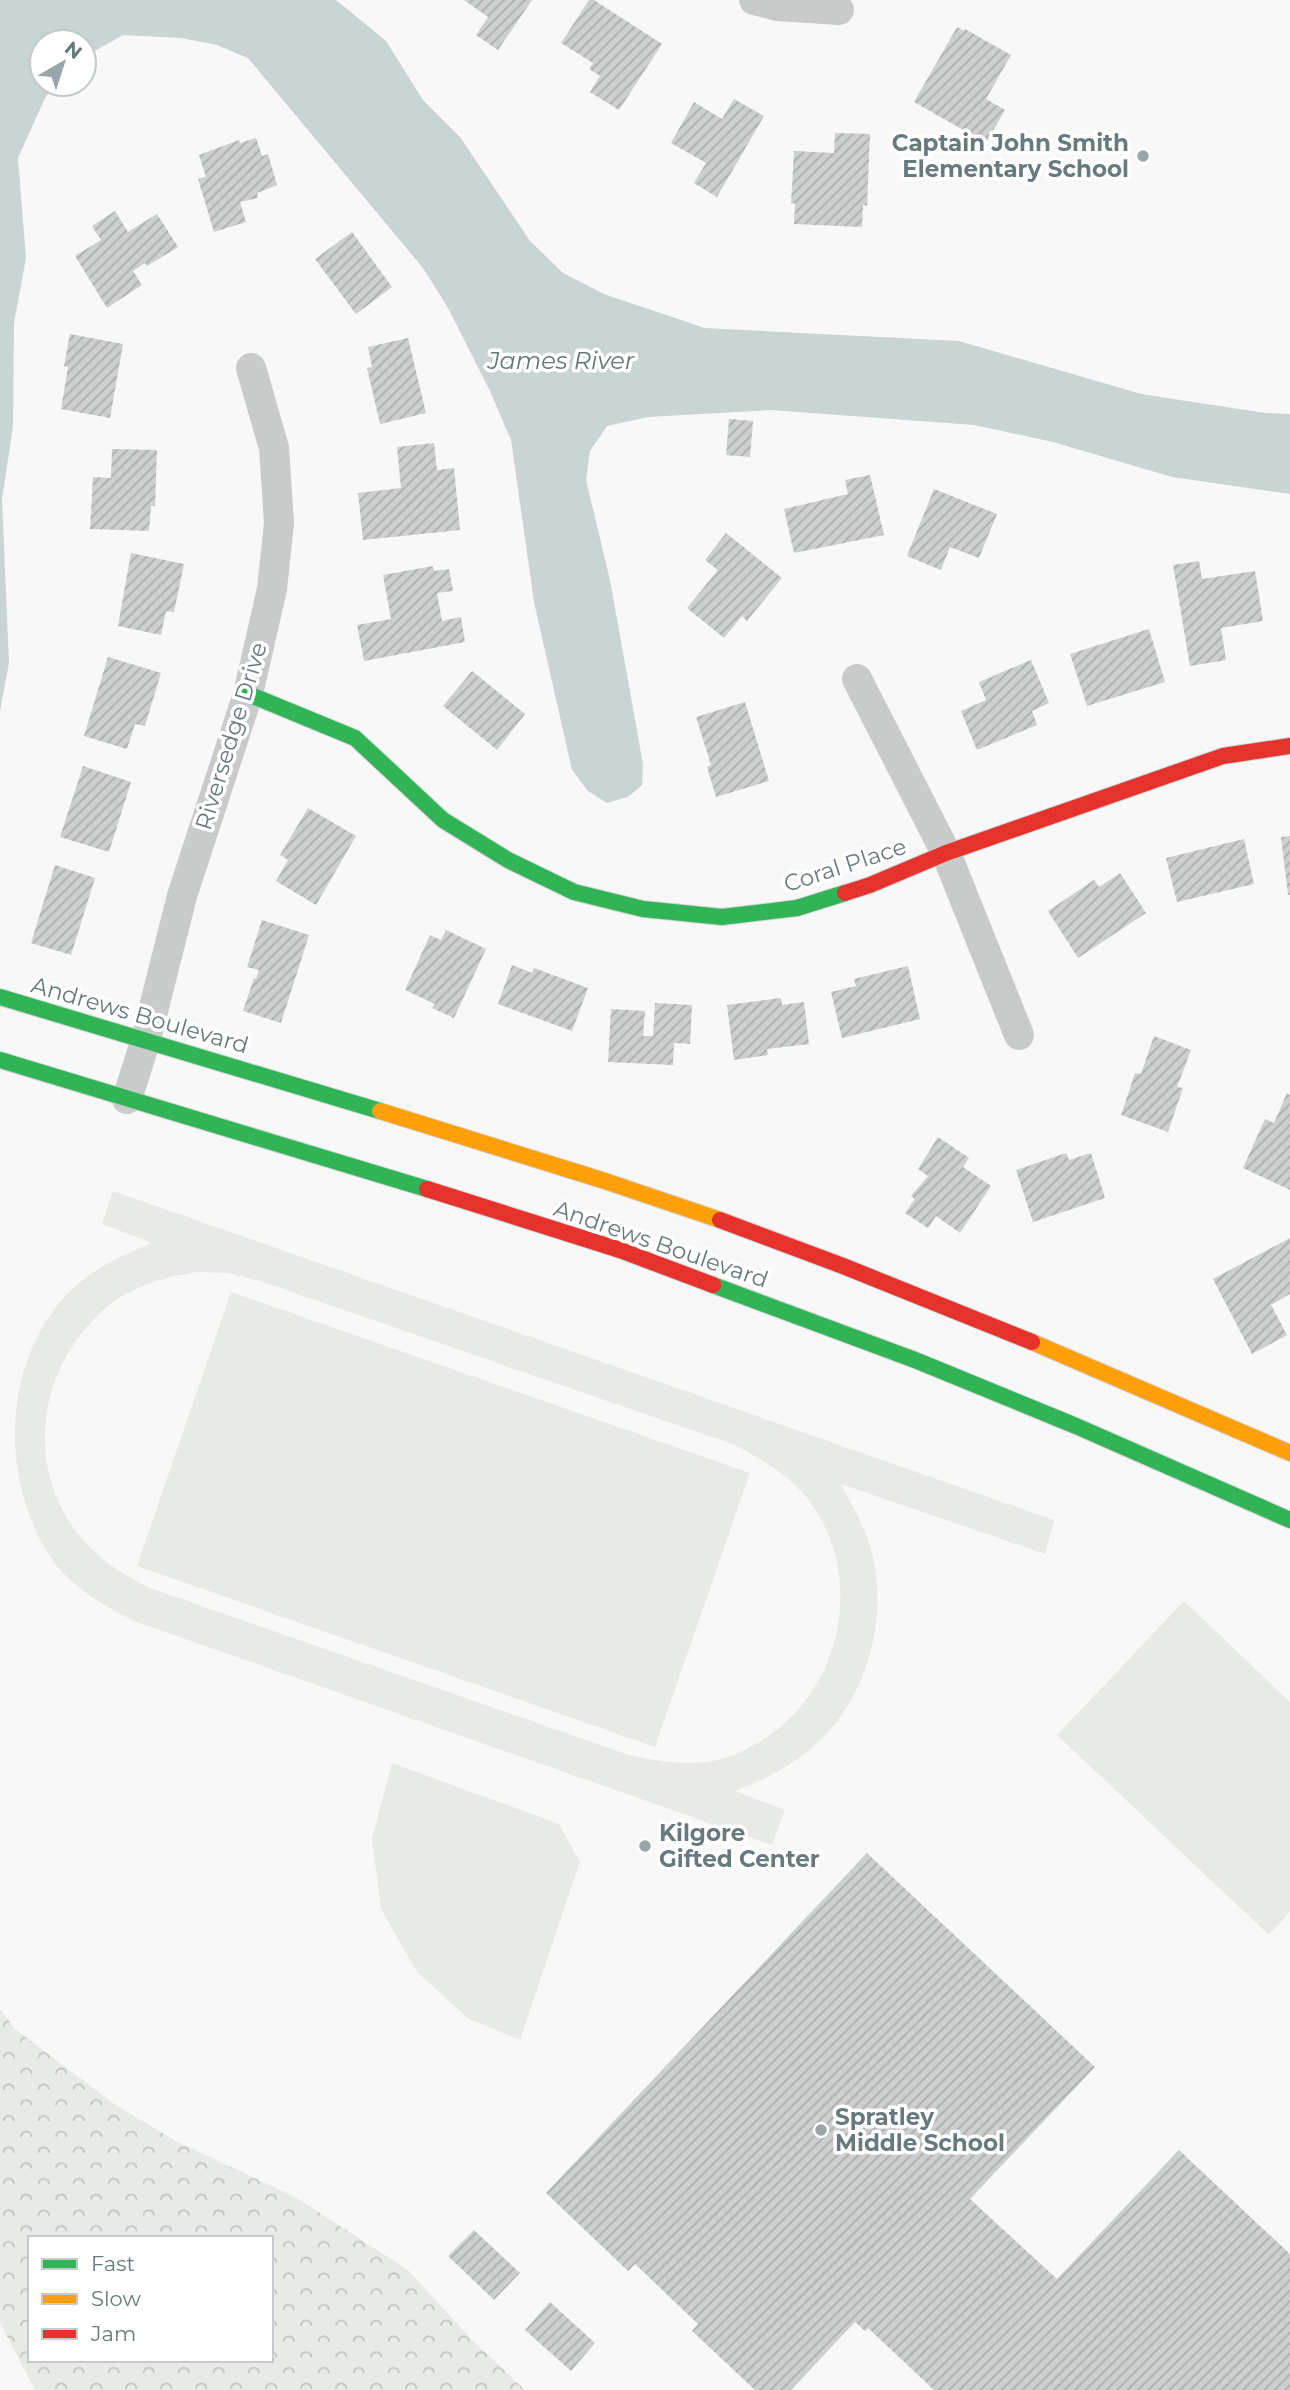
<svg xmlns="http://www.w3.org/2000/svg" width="1290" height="2390" viewBox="0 0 1290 2390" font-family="Montserrat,sans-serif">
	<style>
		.green { fill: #e8eae6; fill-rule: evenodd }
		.forest { fill: url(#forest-crowns); fill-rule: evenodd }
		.water { fill: #c9d4d4 }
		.building { fill: url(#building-hatch) }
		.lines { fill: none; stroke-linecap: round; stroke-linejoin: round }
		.fast-casing { stroke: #d3d4d5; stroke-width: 18 }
		.slow-casing { stroke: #d3d4d5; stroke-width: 18 }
		.jam-casing { stroke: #d3d4d5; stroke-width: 18 }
		.street { stroke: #c9cbcb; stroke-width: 30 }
		.fast { stroke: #30b455; stroke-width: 16 }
		.slow { stroke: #ff9f0a; stroke-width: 16 }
		.jam { stroke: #e5322d; stroke-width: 16 }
		.poi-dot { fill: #99a6a9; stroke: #fff; stroke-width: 2.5 }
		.labels { text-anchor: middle; stroke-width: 7; stroke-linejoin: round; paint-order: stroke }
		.poi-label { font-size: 23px; font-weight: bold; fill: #667a7f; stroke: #fff; text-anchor: start }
		.street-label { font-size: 23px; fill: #667a7f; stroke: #fff }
		.water-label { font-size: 24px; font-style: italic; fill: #617879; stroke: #fff }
	</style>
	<defs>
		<pattern id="forest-crowns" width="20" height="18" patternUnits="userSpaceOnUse" patternTransform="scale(1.75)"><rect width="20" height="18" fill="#e8eae6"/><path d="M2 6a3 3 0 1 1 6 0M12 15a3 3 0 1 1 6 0" fill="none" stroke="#c0c3c0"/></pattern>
		<pattern id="building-hatch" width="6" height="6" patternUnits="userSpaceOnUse" patternTransform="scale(1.75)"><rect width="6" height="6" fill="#cdcfcf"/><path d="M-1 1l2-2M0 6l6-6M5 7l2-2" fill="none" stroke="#aaadad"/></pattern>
	</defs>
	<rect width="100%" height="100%" fill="#f8f8f8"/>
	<g class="green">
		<path d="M113 1191 1054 1520 1045 1554 841 1484C851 1504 863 1523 870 1546 890 1613 869 1696 817 1743 793 1766 765 1779 735 1791L785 1810 772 1845 137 1622C106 1607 78 1591 55 1564 0 1487 0 1367 66 1295 90 1270 120 1256 152 1243L102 1224ZM197 1272 228 1273 260 1281 735 1445C763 1460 792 1477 811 1503 867 1582 840 1696 757 1743 746 1750 731 1757 718 1760 687 1766 659 1762 629 1755L150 1588C131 1578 113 1569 97 1554 20 1485 32 1369 108 1306 134 1285 165 1277 197 1272Z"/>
		<path d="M231 1292 750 1473 655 1747 137 1566Z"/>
		<path d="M1184 1601 1290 1702V1912L1269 1935 1057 1735Z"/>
		<path d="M392 1763 559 1824 580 1862 520 2040 469 2019 417 1972 381 1909 372 1839Z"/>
	</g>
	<path class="forest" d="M0 2009 15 2029 117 2106 176 2141 295 2197 408 2270 472 2340 525 2390H35L0 2323ZM30 2238H271V2360H30Z"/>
	<path class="water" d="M0 0H336L386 41 423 100 460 137 530 241 563 273 604 294 705 328 959 341 1141 394 1265 413 1290 414V494L1172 477 1053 442 974 425 771 410 648 417 607 426 590 451 586 480 610 580 643 764 642 785 628 797 607 803 588 791 572 770 534 602 511 440 490 391 448 308 423 268 248 58 217 45 181 38 123 35 84 57V42H42V84H56L45 98 18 158 26 258 14 323 13 427 2 499 9 663 0 711Z"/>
	<g class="building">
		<path d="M464 0H532L498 50 476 35 488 17Z"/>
		<path d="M589 0H594L662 44 619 110 590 92 600 76 589 69 593 63 561 43Z"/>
		<path d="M957 27 964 31 965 29 1011 55 986 99 1005 110 986 143 914 102Z"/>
		<path d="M734 99 764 116 717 197 694 183 706 163 671 143 694 102 722 119Z"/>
		<path d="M835 133 870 134 867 206 863 205 862 227 794 224 795 203 791 204 794 151 834 153Z"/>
		<path d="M256 138 262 156 268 154 277 185 257 193 258 198 240 202 246 222 214 232 198 179 206 177 199 155 239 140 240 143Z"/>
		<path d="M115 211 128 232 157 214 178 247 147 266 145 263 133 271 142 285 107 308 75 256 101 240 92 226Z"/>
		<path d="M352 232 392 287 356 314 315 259Z"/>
		<path d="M70 334 123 344 110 418 61 409 68 367 64 366Z"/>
		<path d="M408 338 426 413 380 424 367 368 372 367 368 347Z"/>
		<path d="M729 419 753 421 750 457 726 455Z"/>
		<path d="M434 443 437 470 454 468 460 530 363 540 358 493 401 488 397 447Z"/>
		<path d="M112 449 157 450 155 506H151L149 531 90 529 93 477 111 478Z"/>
		<path d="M870 475 884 535 794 553 784 509 848 494 845 480Z"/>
		<path d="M934 489 997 514 979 558 950 547 941 570 907 556Z"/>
		<path d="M726 533 782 578 747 621 742 616 724 638 687 608 718 570 705 560Z"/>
		<path d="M131 553 184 564 174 612 166 611 161 635 118 626Z"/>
		<path d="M1199 561 1202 579 1255 571 1263 621 1221 628 1226 660 1190 666 1173 565Z"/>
		<path d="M433 566 434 571 449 569 453 591 437 593 442 621 461 617 465 642 364 661 357 625 391 619 383 575Z"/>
		<path d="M1149 629 1165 682 1087 706 1070 654Z"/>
		<path d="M108 657 161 673 145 726 135 724 127 749 84 736Z"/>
		<path d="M1031 660 1049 703 1032 711 1037 725 977 750 961 711 986 700 979 682Z"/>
		<path d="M472 671 525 714 497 750 443 706Z"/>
		<path d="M745 702 769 781 716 797 707 767 711 765 696 717Z"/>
		<path d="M83 766 131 782 109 852 60 837Z"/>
		<path d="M308 808 356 836 316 905 276 881 288 860 280 855Z"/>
		<path d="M1290 836V895H1288L1281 837Z"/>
		<path d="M1244 839 1254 884 1177 902 1166 858Z"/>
		<path d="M55 865 95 878 71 955 31 943Z"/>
		<path d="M1120 873 1146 913 1078 958 1048 911 1094 880 1099 887Z"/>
		<path d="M262 920 309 935 281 1023 243 1011 254 978 256 979 259 970 247 967Z"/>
		<path d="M446 930 486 949 454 1018 432 1008 435 1004 405 990 430 935 441 940Z"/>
		<path d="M512 965 532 973 534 968 588 988 572 1031 498 1004Z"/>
		<path d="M908 966 920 1019 842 1038 831 992 856 986 854 979Z"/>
		<path d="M781 998 782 1005 804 1002 809 1044 767 1049 768 1055 734 1060 727 1005Z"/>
		<path d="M655 1003 692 1005 690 1044 674 1043 673 1065 608 1062 611 1009 645 1011 643 1036H653Z"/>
		<path d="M1154 1036 1191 1050 1177 1087 1183 1088 1168 1132 1121 1115 1135 1073 1141 1074Z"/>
		<path d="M1287 1093 1290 1095V1190L1243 1168 1265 1119 1274 1123Z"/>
		<path d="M938 1137 969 1158 963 1167 991 1186 960 1233 936 1216 928 1228 905 1213 915 1199 911 1196 928 1176 918 1169Z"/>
		<path d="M1066 1153 1069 1160 1091 1153 1105 1198 1033 1222 1016 1170Z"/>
		<path d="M1290 1238V1294L1271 1305 1287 1335 1252 1354 1213 1279Z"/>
		<path d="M867 1853 1095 2067 970 2199 1057 2279 1179 2150 1290 2254V2390H934L868 2328 865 2331 855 2322 791 2390H755L692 2331 698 2324 635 2264 628 2271 546 2193Z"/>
		<path d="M474 2230 520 2273 494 2300 448 2256Z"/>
		<path d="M550 2302 595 2343 571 2371 525 2330Z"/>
	</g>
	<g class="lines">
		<defs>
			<g id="fast">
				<path d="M248 694 355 738 443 820 508 860 574 892 643 909 722 917 797 908 845 893"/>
				<path d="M0 997 380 1111"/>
				<path d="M0 1060 427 1189"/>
				<path d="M713 1285 915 1360 1076 1426 1290 1520"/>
			</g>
			<g id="slow">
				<path d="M380 1111 605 1181 720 1220"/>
				<path d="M1032 1342 1290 1453"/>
			</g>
			<g id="jam">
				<path d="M845 893 870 885 946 853 1223 756 1290 746"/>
				<path d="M427 1189 620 1250 713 1285"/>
				<path d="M720 1220 843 1266 1032 1342"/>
			</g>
		</defs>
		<use href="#fast" class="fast-casing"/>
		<use href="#slow" class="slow-casing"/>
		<use href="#jam" class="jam-casing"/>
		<g class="street">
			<path d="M754 0 777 6 839 10"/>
			<path d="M857 679 946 853 1019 1035"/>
			<path d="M127 1099 146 1039 182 896 248 694 272 589 279 523 274 448 251 368"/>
		</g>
		<use href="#fast" class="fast"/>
		<use href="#slow" class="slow"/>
		<use href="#jam" class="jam"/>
	</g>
	<g class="poi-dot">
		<circle cx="1143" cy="156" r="7"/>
		<circle cx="645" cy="1846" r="7"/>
		<circle cx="821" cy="2130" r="7"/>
	</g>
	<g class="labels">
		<g class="poi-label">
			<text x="1129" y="151" text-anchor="end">Captain John Smith<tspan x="1129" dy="26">Elementary School</tspan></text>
			<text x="659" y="1841">Kilgore<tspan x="659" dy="26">Gifted Center</tspan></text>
			<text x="835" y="2125">Spratley<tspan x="835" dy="26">Middle School</tspan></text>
		</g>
		<g class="street-label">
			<text transform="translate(231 736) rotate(-73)" y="8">Riversedge Drive</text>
			<text transform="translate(845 865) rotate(-18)" y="8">Coral Place</text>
			<text transform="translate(140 1015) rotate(16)" y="8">Andrews Boulevard</text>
			<text transform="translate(661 1244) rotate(19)" y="8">Andrews Boulevard</text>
		</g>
		<g class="water-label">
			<text x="561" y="369">James River</text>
		</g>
	</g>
	<rect x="28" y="2236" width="245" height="126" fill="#ffffff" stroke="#c2cacc" stroke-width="2"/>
	<rect x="42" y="2259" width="35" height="10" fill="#30b455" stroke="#c2cacc" stroke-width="2"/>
	<text x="91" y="2271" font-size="21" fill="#667a7f">Fast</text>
	<rect x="42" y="2294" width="35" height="10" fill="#ff9f0a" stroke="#c2cacc" stroke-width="2"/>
	<text x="91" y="2306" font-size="21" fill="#667a7f">Slow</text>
	<rect x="42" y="2329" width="35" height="10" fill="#e5322d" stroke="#c2cacc" stroke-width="2"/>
	<text x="91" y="2341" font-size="21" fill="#667a7f">Jam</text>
	<g transform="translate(63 63) rotate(39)"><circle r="33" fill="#ffffff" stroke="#c2cacc" stroke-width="2"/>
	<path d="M0-5L12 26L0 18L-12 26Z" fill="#99a6a9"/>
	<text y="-10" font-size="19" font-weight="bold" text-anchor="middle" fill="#667a7f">N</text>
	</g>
</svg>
